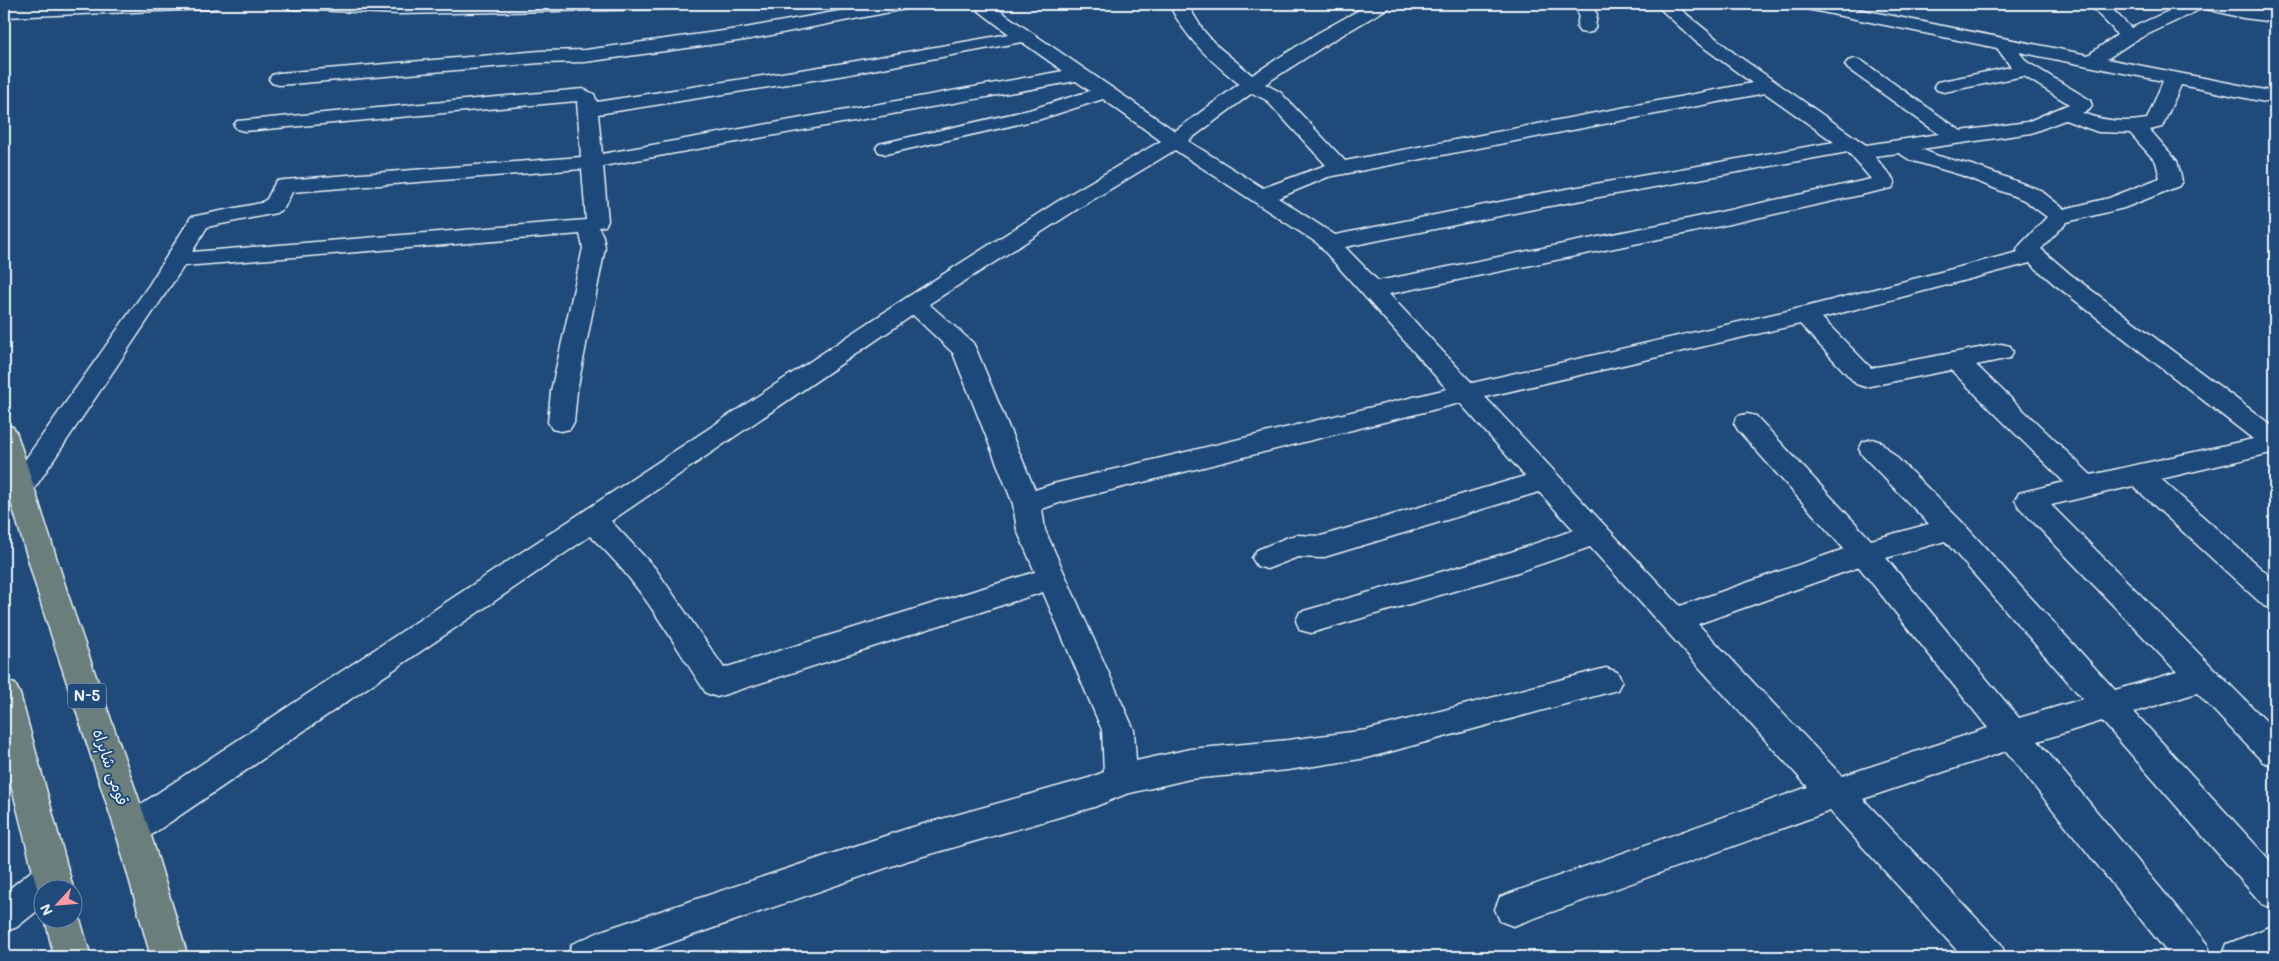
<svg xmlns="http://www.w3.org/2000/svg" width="2279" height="961" viewBox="0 0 2279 961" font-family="Mali,'Playpen Sans Arabic',sans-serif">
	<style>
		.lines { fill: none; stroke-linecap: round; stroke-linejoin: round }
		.minor-casing { stroke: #e8f1f8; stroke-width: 3 }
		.highway-casing { stroke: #e8f1f8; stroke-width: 3 }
		.minor { fill: #1f4a7a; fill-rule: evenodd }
		.highway { fill: #6b7f7c; fill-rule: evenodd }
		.labels { text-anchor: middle; stroke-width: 4; stroke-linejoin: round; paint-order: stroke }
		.shield { fill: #1f4a7a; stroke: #acbfd2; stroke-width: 1 }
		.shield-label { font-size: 15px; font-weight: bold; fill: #e8f1f8 }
		.street-label { font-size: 16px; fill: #e8f1f8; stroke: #1f4a7a }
	</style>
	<rect width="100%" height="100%" fill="#1f4a7a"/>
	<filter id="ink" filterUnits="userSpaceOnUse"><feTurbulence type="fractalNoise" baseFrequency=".02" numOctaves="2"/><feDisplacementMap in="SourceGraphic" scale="10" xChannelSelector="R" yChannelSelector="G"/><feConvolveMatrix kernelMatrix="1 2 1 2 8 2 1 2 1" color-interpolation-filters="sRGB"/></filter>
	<g filter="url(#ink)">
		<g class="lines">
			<defs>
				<g id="minor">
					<path d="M78 4H219L216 8 210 9 4 17V7Z"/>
					<path d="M284 4H671L668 8 662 9 399 14 293 9 287 8Z"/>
					<path d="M878 4H915L912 8 906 9 745 40 585 62 540 63 279 85 272 83 269 79 272 75 279 73 540 51 585 50 745 28Z"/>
					<path d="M970 4H990L1175 131 1239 84C1209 59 1186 39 1169 4H1187L1203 30 1216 45 1252 75 1318 33 1370 4H1391L1388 8 1332 41 1265 84 1280 92 1345 161 1752 83 1695 41 1655 4H1674L1734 53 1866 145 1939 134 1848 69 1845 65 1848 61 1855 59 1862 61 1961 131 2027 122 2069 104 2024 76 1944 92 1937 90 1934 86 1937 82 2011 67 1997 48 1807 9 1801 8 1798 4H1833L2088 55 2117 35 2113 29 2088 4H2107L2131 28 2184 4H2228L2275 12V22L2243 18 2203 8 2134 41 2107 59 2275 92V104L2181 85 2162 127 2150 130 2177 161 2182 181 2179 186 2124 208 2067 222 2041 249 2070 274 2275 428V452L2161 479 2275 581V610L2264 606 2133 486 2051 505 2275 730V766L2263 762 2197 693 2134 712 2275 866V909L2262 904 2102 721 2038 741 2207 944 2212 957H2171L2006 751 1863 799 2001 944 2006 957H1963L1830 811 1513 926 1500 921 1495 909 1500 897 1808 787 1590 547 1515 573 1311 633 1300 630 1296 621 1300 612 1511 552 1574 530 1539 492 1321 558 1298 557 1267 569 1257 566 1252 558 1257 550 1286 538 1296 535 1321 536 1525 476 1460 403 1059 503 1042 509 1045 530 1134 730 1136 761 1190 749 1288 740 1367 730 1606 668 1617 672 1622 681 1617 690 1367 758 1288 770 1190 779 1126 794 1094 807 906 861 630 957H567L572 944 604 930 906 829 1089 778 1104 772 1102 730 1043 592 717 697 706 693C671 639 639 580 590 536L144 840 132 845 120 840 115 829 120 818 906 298 1063 198 1161 141 1103 99 1041 119 886 154 879 152 876 148 879 144 1029 110 1090 91 1076 81 603 166 608 221 605 226 598 227 603 236 605 248 577 391 574 422 570 429 561 431 552 429 548 422 551 391 583 248 580 234 184 266 30 495 20 498 10 495 6 488 10 481 149 285 191 217 261 203 267 199 276 181 284 180 581 157 577 101 244 131 237 129 234 125 237 121 583 89 594 94 597 102 845 63 1009 34ZM1022 42 1063 71 602 154 598 114 845 75ZM2019 52 2163 81 2147 119C2125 123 2103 121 2082 113L2089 110 2092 106 2090 100 2027 62ZM1252 93 1266 100 1326 165 1263 188 1188 141ZM1765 93 1834 142 1544 193 1335 235 1278 198 1328 177ZM2065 120 2098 132 2130 133 2156 162 2160 178 2109 198 2064 209 2040 190 1975 166 1938 156 1921 149 2031 133ZM1175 150 1317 243 1447 389 1053 484 1035 490 976 349 973 343 929 304 1079 208ZM1848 152 1871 179 1693 218 1378 281 1345 247 1544 207ZM1899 153 1910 160 1961 175 2024 200 2047 217 2020 245 2017 250 2018 252 1805 307 1472 383 1389 294 1693 232 1892 188 1895 183 1893 179 1874 156ZM582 169 586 220 192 252 207 227 276 213 284 208 292 192ZM2030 263 2054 284 2253 439 2091 475 1976 365 2010 358 2013 352 2010 346 2001 344 1871 368 1822 318ZM913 315 953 353 1013 504 1017 530 1035 572 724 668 655 568 611 521ZM1800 324 1856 384 1865 387 1951 370 2064 482 2019 493 2015 500 2019 507 2177 672 2115 690 1961 521 1881 442 1872 439 1863 442 1859 449 1863 456 1929 524 1871 540 1756 416 1747 414 1738 416 1734 423 1738 430 1844 549 1680 606 1485 397ZM1945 541 2083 699 2019 718 1886 558ZM1859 567 1988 728 1842 776 1698 624Z"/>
					<path d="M1572 4H1590L1597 14 1595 28 1592 32 1586 33 1580 32 1577 28 1579 14Z"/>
					<path d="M52 860 65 865 70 877 65 888H42V907L17 927 4 932V893L39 865Z"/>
					<path d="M2275 925V957H2222L2227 944Z"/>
				</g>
				<g id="highway">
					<path d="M4 425 13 427 17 434 73 610 149 829 188 957H151L115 829 43 610 4 478Z"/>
					<path d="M4 681 15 684 20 694 73 888H42V900L37 888 4 756Z"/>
					<path d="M72 904 76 906 91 957H54L45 918H72Z"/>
				</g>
			</defs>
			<use href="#minor" class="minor-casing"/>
			<use href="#highway" class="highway-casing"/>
			<use href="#minor" class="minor"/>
			<use href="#highway" class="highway"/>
		</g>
	</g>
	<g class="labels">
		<rect class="shield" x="68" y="683.5" width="38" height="25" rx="4"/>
		<g class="shield-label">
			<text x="87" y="701">N-5</text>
		</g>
		<g class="street-label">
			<text transform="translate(111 767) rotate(71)" y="6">قومی شاہراہ</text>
		</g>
	</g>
	<rect width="2279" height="961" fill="none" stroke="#1f4a7a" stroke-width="20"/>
	<rect x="10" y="10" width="2259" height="941" fill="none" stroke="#e8f1f8" stroke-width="2" filter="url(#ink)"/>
	<g transform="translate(58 904) rotate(244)"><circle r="24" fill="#1f4a7a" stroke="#6f8dac"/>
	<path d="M0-4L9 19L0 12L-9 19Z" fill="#ff9aa2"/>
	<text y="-8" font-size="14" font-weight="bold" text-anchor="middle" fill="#e8f1f8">N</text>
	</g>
</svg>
